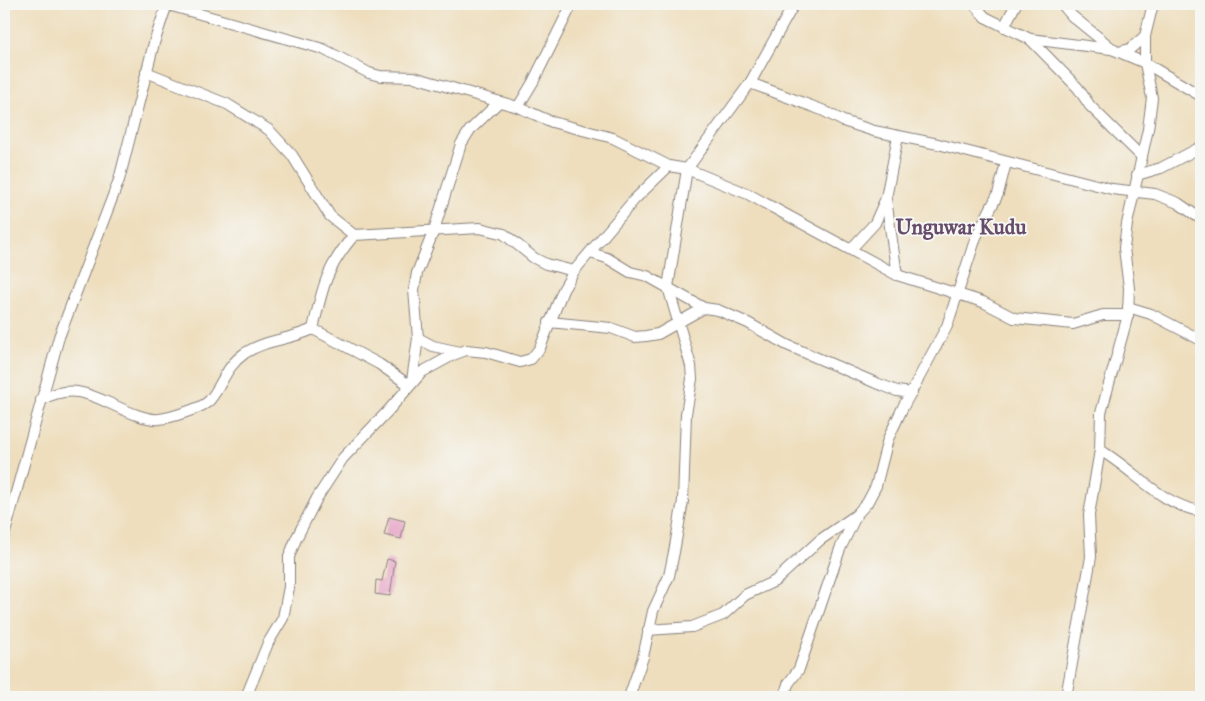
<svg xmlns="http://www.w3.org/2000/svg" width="1205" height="701" viewBox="0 0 1205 701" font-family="'IM FELL Great Primer',serif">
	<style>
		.building { fill: #e59ac1 }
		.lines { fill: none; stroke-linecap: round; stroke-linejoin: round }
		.minor-casing { stroke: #88807c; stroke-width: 12 }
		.minor { stroke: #fff; stroke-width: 10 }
		.labels { text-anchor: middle; stroke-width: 4; stroke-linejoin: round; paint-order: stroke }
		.quarter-label { font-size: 21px; font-weight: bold; fill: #664c6a; stroke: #f6f6f2 }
	</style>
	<rect width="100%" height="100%" fill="#f6f6f2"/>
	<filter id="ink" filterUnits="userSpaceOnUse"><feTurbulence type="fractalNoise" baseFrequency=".02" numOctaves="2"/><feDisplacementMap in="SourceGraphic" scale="10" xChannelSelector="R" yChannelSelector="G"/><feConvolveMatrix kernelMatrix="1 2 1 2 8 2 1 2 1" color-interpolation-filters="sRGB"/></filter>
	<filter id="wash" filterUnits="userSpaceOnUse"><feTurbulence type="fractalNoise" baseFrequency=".0096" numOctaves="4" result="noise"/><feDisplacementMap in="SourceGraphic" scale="20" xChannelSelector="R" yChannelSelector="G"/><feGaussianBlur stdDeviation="1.12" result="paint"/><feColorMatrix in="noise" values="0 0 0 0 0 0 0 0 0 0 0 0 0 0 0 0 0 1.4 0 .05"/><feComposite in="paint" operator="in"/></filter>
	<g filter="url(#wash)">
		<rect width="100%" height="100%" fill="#eedebd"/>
		<g id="blocks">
			<g class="building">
				<path d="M389 517 405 521 401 539 384 535Z"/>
				<path d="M387 559 395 561 390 596 375 594 376 580 382 581Z"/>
			</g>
		</g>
	</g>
	<g filter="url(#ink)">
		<use href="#blocks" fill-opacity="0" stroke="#88807c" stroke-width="1"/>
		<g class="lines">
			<defs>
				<g id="minor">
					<path d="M165 4 323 49 369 73 380 76 414 77 518 107 552 122 613 138 669 166 687 169 748 194 897 275 983 302 1014 318 1073 324 1103 315H1128"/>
					<path d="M974 4 985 17 1030 39 1111 49"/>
					<path d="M1062 4 1072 16 1114 50 1145 63 1201 96"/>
					<path d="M1004 27 1016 4"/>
					<path d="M1030 39 1078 88 1090 106 1142 157"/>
					<path d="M1122 51 1130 49 1145 36"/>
					<path d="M146 72 227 104 269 130 292 155 330 216 354 235 480 228 504 234 534 258 546 264 574 271"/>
					<path d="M750 83 822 110 843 121 874 131 938 144 1112 189 1155 194 1178 203 1201 219"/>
					<path d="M518 107 533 82 572 4"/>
					<path d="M1137 175 1161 168 1201 147"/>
					<path d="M886 199 897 275"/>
					<path d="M851 249 875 223 886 198 898 136"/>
					<path d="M591 253 607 258 630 272 647 276 704 308 718 310 748 323 787 345 876 383 897 391 912 393"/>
					<path d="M1128 307 1151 314 1201 340"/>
					<path d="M549 322 611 328 635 337 646 336 658 334 704 308"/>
					<path d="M313 329 379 364 409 385"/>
					<path d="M313 329C322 289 326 268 354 235"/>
					<path d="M418 338 433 346 460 352"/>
					<path d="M412 381 418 338 414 290 417 273 434 230 461 144 470 130 499 102"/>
					<path d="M41 400C79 379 100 402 137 415 143 417 152 420 159 419 170 418 202 408 209 401 223 385 224 368 245 353 267 339 290 340 313 329"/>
					<path d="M1100 450C1133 469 1162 506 1201 511"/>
					<path d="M4 536 59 337 119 180 154 43 167 4"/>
					<path d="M648 630 692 627 723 615 745 595 775 581 820 540 856 515 867 503 876 486 888 439 903 407 947 326 976 237 998 194 1006 163"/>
					<path d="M246 697 268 643 283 618 289 587V557L296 539 317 498 343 458 387 412 422 372 453 355 466 350 486 352 520 362 531 359 540 348 563 290 574 271 634 200 669 166"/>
					<path d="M629 697 643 657 653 611 669 576 674 552 683 501 686 414 692 379 691 366 668 287 687 169 750 83 794 4"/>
					<path d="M784 697 788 684 799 669 840 549 856 516"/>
					<path d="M1066 697 1091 557 1089 515 1100 450 1101 413 1128 315 1129 288 1124 248 1127 224 1148 129 1152 98 1145 63V36L1153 4"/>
				</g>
			</defs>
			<use href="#minor" class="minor-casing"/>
			<use href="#minor" class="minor"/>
		</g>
	</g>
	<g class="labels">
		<g class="quarter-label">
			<text x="961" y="234">Unguwar Kudu</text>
		</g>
	</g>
	<rect width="1205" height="701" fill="none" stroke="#f6f6f2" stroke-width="20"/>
</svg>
